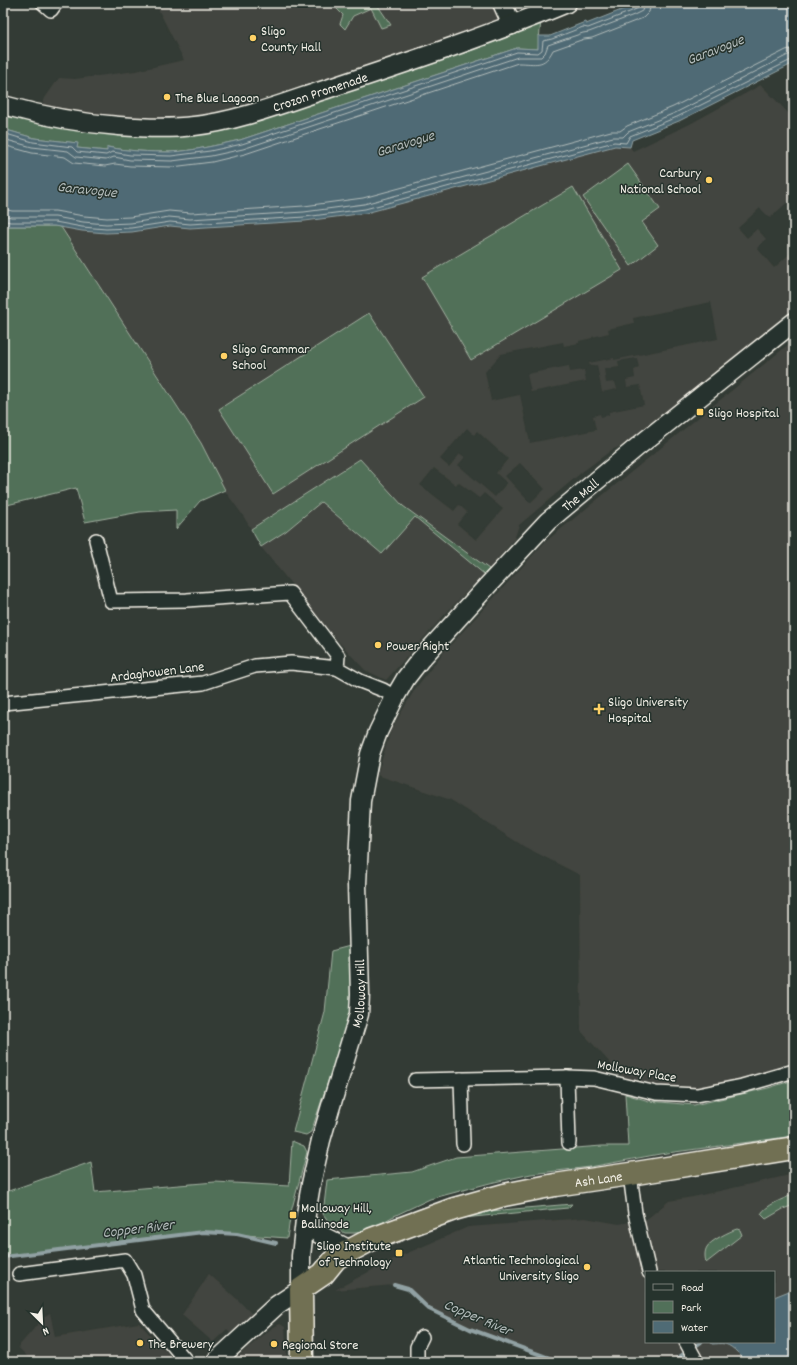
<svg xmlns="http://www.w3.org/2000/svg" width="797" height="1365" viewBox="0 0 797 1365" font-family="Dekko,sans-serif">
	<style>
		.built { fill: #43453f; fill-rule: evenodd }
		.green { fill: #517059; stroke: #a2b0a0 }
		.water { fill: #4f6b75; stroke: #91a1a3 }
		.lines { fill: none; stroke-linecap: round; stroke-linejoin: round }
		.shore { stroke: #b2bbba; stroke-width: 1 }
		.stream { stroke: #91a1a3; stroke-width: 4 }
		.street-casing { stroke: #f4f1e8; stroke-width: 16 }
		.secondary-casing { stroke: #f4f1e8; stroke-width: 21 }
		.highway-casing { stroke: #f4f1e8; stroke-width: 25 }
		.street { stroke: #26332d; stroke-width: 13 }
		.secondary { stroke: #26332d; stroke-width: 18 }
		.highway { stroke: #716f52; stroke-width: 22 }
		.poi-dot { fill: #ffd166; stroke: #26332d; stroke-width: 1.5 }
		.labels { text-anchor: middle; stroke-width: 3; stroke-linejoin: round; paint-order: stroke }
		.poi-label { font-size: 14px; fill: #f4f1e8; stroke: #26332d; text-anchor: start }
		.street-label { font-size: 14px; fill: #f4f1e8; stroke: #26332d }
		.water-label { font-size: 15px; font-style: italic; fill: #b2bbba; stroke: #26332d }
	</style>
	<rect width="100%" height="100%" fill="#333b35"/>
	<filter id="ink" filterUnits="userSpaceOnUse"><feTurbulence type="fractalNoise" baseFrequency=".025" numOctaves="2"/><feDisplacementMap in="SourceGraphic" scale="8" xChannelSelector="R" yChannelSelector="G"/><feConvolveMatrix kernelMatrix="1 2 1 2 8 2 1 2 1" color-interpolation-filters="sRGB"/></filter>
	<g filter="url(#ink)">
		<g class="built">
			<path d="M155 3H494L501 20 400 55 262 99 207 115 164 118 120 117 41 107 45 98 59 78 75 79 136 71 184 60Z"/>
			<path d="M761 85 794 119V196L770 218 760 208 738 228 747 238 757 229 766 239 757 248 774 268 794 250V307L724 369 623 446 613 449 582 472 519 525 514 540 489 569 403 506 360 459 251 529 242 514 222 487 201 443 183 414 61 227 82 231 106 233 132 232 170 226 190 228 305 221 366 213 615 146 630 147 633 151 690 124ZM711 302 718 339 614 360V358L589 363 590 366 597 365 602 392 617 389 615 382 606 383 604 369 619 367 618 361 637 358 639 368 634 370 635 378 626 380 627 387 640 385 644 405 609 412V415L601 417 600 414 593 416 596 430 530 443 520 395 491 401 485 372 501 354 563 342 564 346 579 343V341L592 338V337L609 333 608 329 634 323 633 318ZM467 428 474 435 477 431 508 459 496 473 507 483 495 497 458 465 465 457 460 454 449 467 440 459ZM520 463 545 489 530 503 505 476ZM434 468 456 485 458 482 479 498 484 493 503 509 476 540 457 524 467 512 459 505 454 511 420 485Z"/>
			<path d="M794 340V1062L741 1079 698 1087 656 1086 623 1077 581 1031 580 875 525 847 451 800 377 775 391 730 415 689 443 653 545 542Z"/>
			<path d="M569 366 570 372 584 370 586 381 531 392 527 374Z"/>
			<path d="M321 502 382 554 415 517 484 574 447 612 386 680 365 670 337 640 261 547 286 531Z"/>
			<path d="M794 1174V1362H560L470 1329 429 1309 408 1289 394 1285 335 1290 389 1261 468 1227 585 1218 619 1224 647 1219 669 1201 693 1197ZM646 1272H774V1342H646Z"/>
			<path d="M209 1274 238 1300 252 1314 231 1333 227 1329 213 1342 182 1315Z"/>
			<path d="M50 1313 55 1337 139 1323 176 1362H33L18 1347 45 1316Z"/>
			<path d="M280 1324 285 1327 287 1362H231L272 1328Z"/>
		</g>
		<g class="green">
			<path d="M331 3H376L391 25 381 28 371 8 353 16 345 29 340 24 343 15Z"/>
			<path d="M541 21 538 49 517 48 240 140C217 145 193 151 170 152 149 152 128 151 108 147L107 151 77 148V143L34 138 3 129V113L158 136Z"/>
			<path d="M628 164 660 209 642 222 658 245 631 266 583 197Z"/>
			<path d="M573 187 622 270 471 360 422 277Z"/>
			<path d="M3 223 9 226H54L61 227 201 443 225 490 200 501 176 529V510L140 512 85 522 76 488 3 506Z"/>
			<path d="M369 313 424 397 273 494 219 409Z"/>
			<path d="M360 459 403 506 489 569 484 574 415 517 382 554 321 502 286 531 261 547 251 529Z"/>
			<path d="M350 946 351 1014 311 1132 306 1135 293 1132 325 1012 331 951Z"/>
			<path d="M794 1080V1136L660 1154 590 1167 531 1174 490 1183 430 1199 392 1217 364 1233H345L332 1226 323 1214 327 1180 412 1172 456 1157 602 1146H628L625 1094 649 1101 694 1105 768 1088Z"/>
			<path d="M292 1141 304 1146 307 1152 291 1212 287 1238 203 1232 3 1257V1193L91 1162 95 1192 215 1182 289 1186Z"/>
			<path d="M792 1195H794V1205L783 1209 766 1219 761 1214C766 1205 783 1199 792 1195Z"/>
			<path d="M572 1204 568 1208 463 1218 426 1231 467 1213Z"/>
			<path d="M737 1229 740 1230 742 1235 706 1263C705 1258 704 1252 707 1247 710 1241 730 1231 737 1229Z"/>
		</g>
		<g class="water">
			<path d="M639 3H794V63L679 121 632 140 630 147 615 146 366 213 305 221 190 228 170 226 132 232 106 233 82 231 54 226H9L3 223V129L34 138 78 143 77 148 107 151V147C128 151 149 152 170 152 193 151 217 145 240 140L517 48 538 49V36H550L585 22 586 24Z"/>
			<path d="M794 1289V1362H748C740 1357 735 1347 725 1344 721 1343 716 1344 712 1344L711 1342H774V1297Z"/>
		</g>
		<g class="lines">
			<g class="shore">
				<path d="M3 133 33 142 72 147 77 152 106 155 112 152 130 155 171 156 210 151 242 144 517 52 538 53 542 50 543 41 552 39 583 27 588 28 632 11 638 8 640 3"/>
				<path d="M3 139 32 147 68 151 76 157 106 160 114 157 130 160 172 161 211 156 243 149 518 57H541L545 53 548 45 583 33 589 32 634 15 642 11 645 3"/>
				<path d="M3 145 32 153 65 157 74 163 105 166 115 164 130 166 172 167 212 162 245 154 518 63C536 63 544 68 553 50L584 39 592 38 643 18 649 12 651 3"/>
				<path d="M3 209 12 211H55L84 216 107 218 130 217 169 211 191 213 304 206 363 198 611 131H620L627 126 673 107 786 50 794 48"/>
				<path d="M3 215 11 217H55L83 222 106 224 131 223 169 217 190 219 304 212 364 204 613 137H623L628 132 675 113 788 55 794 54"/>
				<path d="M3 220 10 222H55L82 227 106 229 131 228 170 222 190 224 305 217 365 209 614 142 626 143 630 136 677 117 791 60 794 59"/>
			</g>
			<g class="stream">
				<path d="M3 1257 203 1232 237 1234 276 1243"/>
				<path d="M394 1285 408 1289 429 1309 470 1329 560 1362"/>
				<path d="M676 1362 678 1358 701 1342"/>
			</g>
			<defs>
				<g id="street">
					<path d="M43 3 51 10 56 3"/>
					<path d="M96 540 111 601 187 600 290 593 338 656 337 668 360 681 383 690 395 697"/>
					<path d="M3 703 203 683 255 666 291 663 337 668"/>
					<path d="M567 1077 569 1143"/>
					<path d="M461 1079 463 1144"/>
					<path d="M415 1080 567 1077 594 1078 656 1093 697 1095 742 1086 794 1071"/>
					<path d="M630 1174 635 1213 649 1272"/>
					<path d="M19 1274 125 1260 134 1275 143 1310 187 1362"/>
					<path d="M686 1342 697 1362"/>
					<path d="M417 1362V1347L422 1337"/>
				</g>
				<g id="secondary">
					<path d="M502 3 512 25"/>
					<path id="s1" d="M3 105C42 116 78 123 119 126 144 128 169 129 194 126 240 121 289 101 333 87 412 61 490 35 567 3"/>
					<path d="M305 1220 319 1234 350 1250"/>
					<path id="s2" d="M215 1362 277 1305 301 1289V1256L305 1220 311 1184 321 1140 330 1109 359 1014 360 994 357 884 361 801 370 754 378 732 395 697 406 678 420 660 489 584 548 521 636 448 794 322"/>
				</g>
				<g id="highway">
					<path id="s3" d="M302 1362 301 1289 323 1274 336 1258 372 1239 454 1209 504 1195 555 1185 630 1174 794 1148"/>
				</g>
			</defs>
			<use href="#street" class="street-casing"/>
			<use href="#secondary" class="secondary-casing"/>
			<use href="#highway" class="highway-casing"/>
			<use href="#street" class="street"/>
			<use href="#secondary" class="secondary"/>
			<use href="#highway" class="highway"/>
		</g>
	</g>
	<g class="poi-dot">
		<circle cx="253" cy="38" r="4"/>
		<circle cx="167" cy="97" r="4"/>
		<circle cx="709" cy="180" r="4"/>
		<circle cx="224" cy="356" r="4"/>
		<rect x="696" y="408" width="8" height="8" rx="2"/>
		<circle cx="378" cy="645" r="4"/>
		<path d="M597 703h4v4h4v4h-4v4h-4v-4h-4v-4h4z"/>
		<rect x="289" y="1211" width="8" height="8" rx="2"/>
		<rect x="395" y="1249" width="8" height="8" rx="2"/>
		<circle cx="587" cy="1267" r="4"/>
		<circle cx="140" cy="1343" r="4"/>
		<circle cx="274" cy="1344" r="4"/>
	</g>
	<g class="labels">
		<g class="poi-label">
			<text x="261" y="35">Sligo<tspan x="261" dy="16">County Hall</tspan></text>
			<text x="175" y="102">The Blue Lagoon</text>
			<text x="701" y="177" text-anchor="end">Carbury<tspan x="701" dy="16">National School</tspan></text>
			<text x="232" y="353">Sligo Grammar<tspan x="232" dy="16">School</tspan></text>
			<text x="708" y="417">Sligo Hospital</text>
			<text x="386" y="650">Power Right</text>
			<text x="608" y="706">Sligo University<tspan x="608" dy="16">Hospital</tspan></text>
			<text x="301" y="1212">Molloway Hill,<tspan x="301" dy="16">Ballinode</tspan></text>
			<text x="391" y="1250" text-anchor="end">Sligo Institute<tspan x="391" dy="16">of Technology</tspan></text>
			<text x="579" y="1264" text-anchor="end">Atlantic Technological<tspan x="579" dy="16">University Sligo</tspan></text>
			<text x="148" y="1348">The Brewery</text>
			<text x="282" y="1349">Regional Store</text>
		</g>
		<g class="street-label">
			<text dy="5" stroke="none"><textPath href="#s1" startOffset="324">Crozon Promenade</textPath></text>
			<text dy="5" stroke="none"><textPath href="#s2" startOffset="994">The Mall</textPath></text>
			<text transform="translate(157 671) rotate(-7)" y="5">Ardaghowen Lane</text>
			<text dy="5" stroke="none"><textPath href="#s2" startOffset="416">Molloway Hill</textPath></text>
			<text transform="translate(637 1070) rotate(10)" y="5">Molloway Place</text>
			<text dy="5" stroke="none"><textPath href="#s3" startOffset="396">Ash Lane</textPath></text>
		</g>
		<g class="water-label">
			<text transform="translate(715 49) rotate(-21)" y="5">Garavogue</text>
			<text transform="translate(405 143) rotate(-17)" y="5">Garavogue</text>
			<text transform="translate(87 189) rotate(6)" y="5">Garavogue</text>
			<text transform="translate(138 1228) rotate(-7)" y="5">Copper River</text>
			<text transform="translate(478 1317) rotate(23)" y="5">Copper River</text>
		</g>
	</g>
	<rect width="797" height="1365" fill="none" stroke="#26332d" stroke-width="16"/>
	<rect x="8" y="8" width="781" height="1349" fill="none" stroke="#f4f1e8" stroke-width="1.5" filter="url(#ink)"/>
	<rect x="645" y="1271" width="130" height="72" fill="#26332d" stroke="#787f78"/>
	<rect x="653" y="1284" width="20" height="6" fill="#26332d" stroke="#787f78"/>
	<text x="681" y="1291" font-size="12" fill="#f4f1e8">Road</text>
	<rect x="653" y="1301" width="20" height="12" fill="#517059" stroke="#787f78"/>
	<text x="681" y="1311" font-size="12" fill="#f4f1e8">Park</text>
	<rect x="653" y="1321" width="20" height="12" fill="#4f6b75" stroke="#787f78"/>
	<text x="681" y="1331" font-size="12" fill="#f4f1e8">Water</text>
	<g transform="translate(42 1323) rotate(156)" stroke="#26332d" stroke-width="3" paint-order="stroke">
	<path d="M0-3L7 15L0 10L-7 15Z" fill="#f4f1e8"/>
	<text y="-6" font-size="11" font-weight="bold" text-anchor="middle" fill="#f4f1e8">N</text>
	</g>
</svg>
